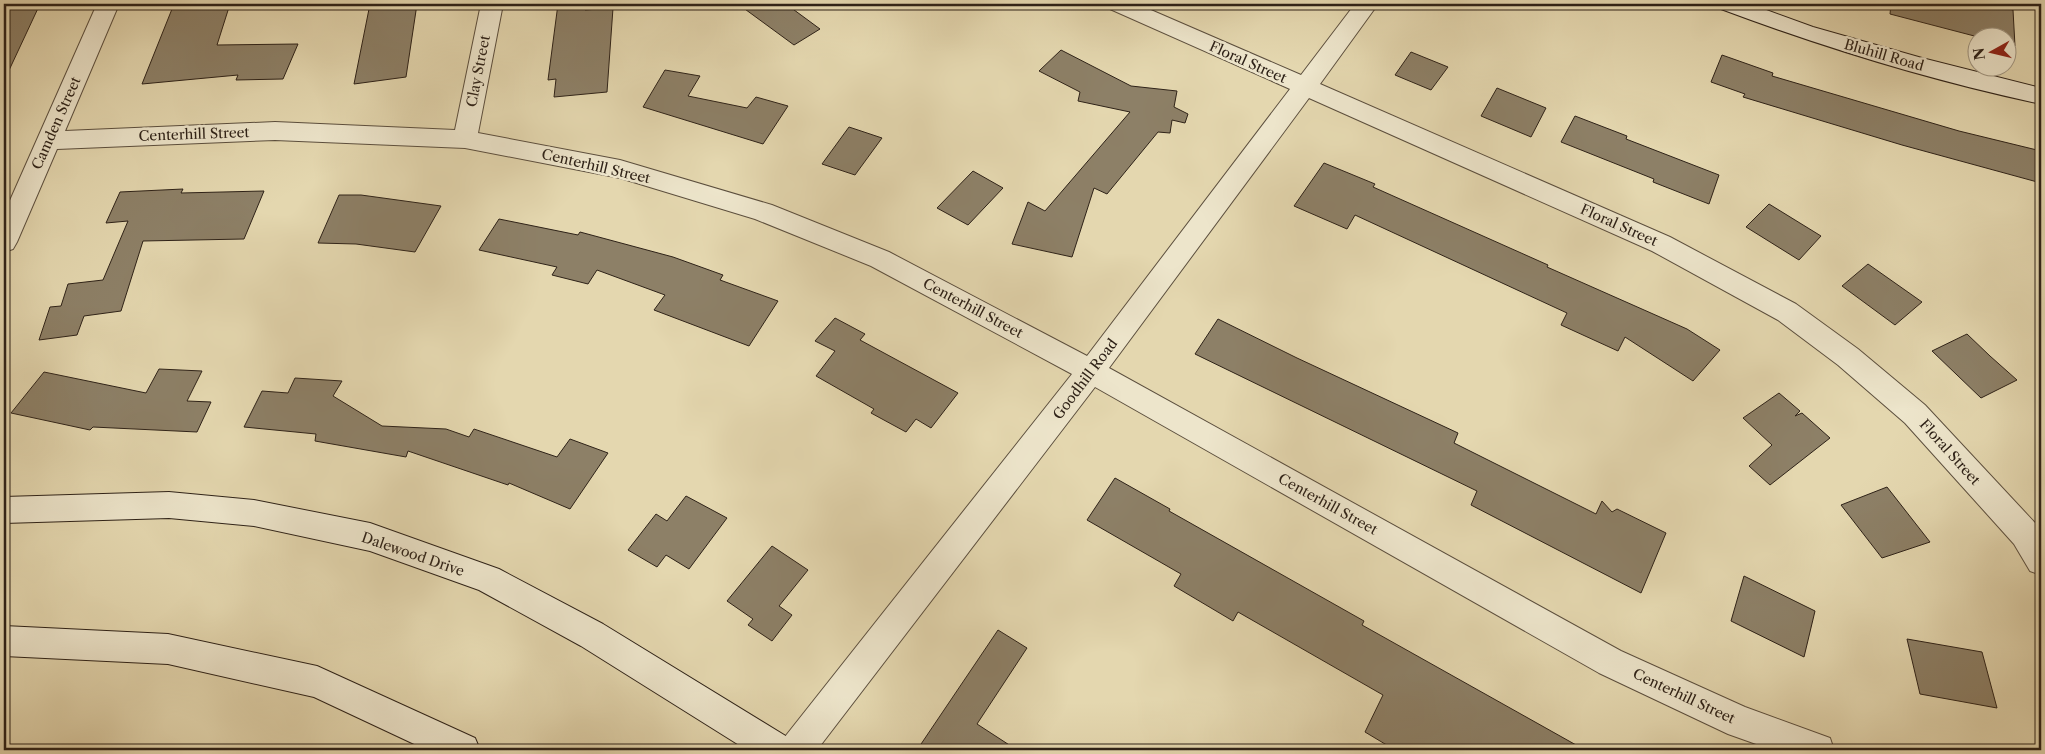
<svg xmlns="http://www.w3.org/2000/svg" width="2045" height="754" viewBox="0 0 2045 754" font-family="'Libre Caslon Text',serif">
	<style>
		.building { fill: #8d8067; stroke: #2e2218 }
		.lines { fill: none; stroke-linecap: round; stroke-linejoin: round }
		.street-casing { stroke: #5c4f3e; stroke-width: 2 }
		.secondary-casing { stroke: #2e2218; stroke-width: 2 }
		.street { fill: #ede5cb; fill-rule: evenodd }
		.secondary { fill: #ede5cb; fill-rule: evenodd }
		.labels { text-anchor: middle; stroke-width: 5; stroke-linejoin: round; paint-order: stroke }
		.street-label { font-size: 14px; fill: #2e2218; stroke: #ede5cb }
	</style>
	<rect width="100%" height="100%" fill="#e4d7af"/>
	<filter id="stains"><feTurbulence type="fractalNoise" baseFrequency=".004" numOctaves="4"/><feColorMatrix values="0 0 0 0 .2 0 0 0 0 .09 0 0 0 0 .02 0 0 0 .5 -.17"/></filter>
	<radialGradient id="worn" r=".72"><stop offset=".6" stop-color="#630" stop-opacity="0"/><stop offset="1" stop-color="#630" stop-opacity=".3"/></radialGradient>
	<g class="building">
		<path d="M4 4H40L4 81Z"/>
		<path d="M174 4H230L217 45 298 44 283 79 236 80 238 75 142 84Z"/>
		<path d="M370 4H417L406 77 354 84Z"/>
		<path d="M558 4H586L585 10 613 8 607 92 554 97 556 79 548 80Z"/>
		<path d="M738 4H786L820 29 794 45Z"/>
		<path d="M1891 4H1988L2013 10 2015 46 2008 44V38H1982L1890 14Z"/>
		<path d="M1061 50 1131 86 1177 91 1174 107 1188 114 1185 123 1172 120 1170 133 1158 132 1107 194 1094 188 1072 257 1012 244 1028 202 1045 211 1130 112 1078 101 1080 92 1039 71Z"/>
		<path d="M1411 52 1448 67 1431 90 1395 75Z"/>
		<path d="M1722 55 1773 73 1772 76 1959 131 2041 151V183L1902 145 1743 97 1745 94 1711 82Z"/>
		<path d="M665 70 700 76 688 96 747 108 756 97 788 106 763 144 643 107Z"/>
		<path d="M1497 88 1546 108 1531 137 1481 116Z"/>
		<path d="M1575 116 1627 136 1626 139 1719 175 1709 204 1653 182 1654 179 1561 142Z"/>
		<path d="M849 127 882 138 855 175 822 164Z"/>
		<path d="M1324 163 1375 184 1373 187 1548 265 1547 267 1687 329 1720 350 1693 381 1625 337 1618 351 1561 325 1567 313 1355 215 1347 229 1294 206Z"/>
		<path d="M973 171 1003 188 968 225 937 208Z"/>
		<path d="M183 189 181 193 264 191 244 239 143 241 121 311 84 316 77 335 39 340 50 307 61 306 68 284 103 280 128 221 106 223 120 192Z"/>
		<path d="M339 195H361L441 206 415 252 356 244 318 243Z"/>
		<path d="M1769 204 1821 236 1799 260 1746 227Z"/>
		<path d="M499 219 578 235 580 232 673 257 723 275 720 280 778 301 749 346 654 310 665 295 597 270 588 284 552 275 557 267 479 250Z"/>
		<path d="M1868 264 1922 302 1895 325 1842 286Z"/>
		<path d="M835 318 865 334 860 340 958 393 931 428 916 419 906 432 871 413 874 409 816 376 835 351 815 341Z"/>
		<path d="M1218 319 1297 358 1458 433 1454 443 1596 514 1602 501 1612 512 1617 509 1666 533 1641 593 1471 505 1477 491 1195 354Z"/>
		<path d="M1967 334 1990 356 2017 380 1981 398 1932 351Z"/>
		<path d="M159 369 202 371 187 401 211 402 197 432 93 427 90 430 11 413 44 372 146 393Z"/>
		<path d="M295 378 342 381 333 396 382 426 446 429 469 437 474 429 557 457 570 439 608 453 570 509 509 483 508 485 408 451 406 457 315 441 316 434 244 427 262 391 288 393Z"/>
		<path d="M1779 393 1800 411 1795 416 1802 413 1830 438 1770 485 1749 466 1772 445 1743 418Z"/>
		<path d="M1115 478 1170 509 1169 511 1364 621 1362 625 1585 750H1395L1365 732 1383 695 1238 612 1233 621 1174 586 1181 574 1087 520Z"/>
		<path d="M1887 487 1930 542 1882 558 1841 505Z"/>
		<path d="M686 496 727 518 689 569 666 555 657 567 628 550 656 514 667 521Z"/>
		<path d="M772 546 808 570 779 606 792 615 772 641 748 625 753 619 727 601Z"/>
		<path d="M1744 576 1815 611 1804 657 1731 621Z"/>
		<path d="M998 630 1027 648 977 724 1017 750H917Z"/>
		<path d="M1907 639 1982 652 1997 708 1920 694Z"/>
	</g>
	<g class="lines">
		<defs>
			<path id="street" d="M97 4H119L65 131 275 122 455 130 481 4H503L478 133 620 160 772 205 889 252 1087 356 1290 89 1110 9 1107 4H1137L1301 75 1355 4H1378L1320 84 1670 237 1796 304 1858 349 1925 405 2036 524 2041 534V575L2030 571 2014 544 1905 423 1838 365 1778 320 1652 251 1309 98 1109 368 1621 651 1745 707 1830 738 1834 750H1773L1728 734 1599 673 1095 387 817 750H780L784 738 1072 374 871 266 755 219 620 178 465 148 275 140 57 149 17 242 13 249 4 252V214Z"/>
			<g id="secondary">
				<path d="M1718 4H1750L1813 27 1922 58 2041 88V104C1933 81 1825 48 1721 9Z"/>
				<path d="M169 492 254 500 370 523 499 569 603 624 789 738 794 750H747L581 646 479 590 370 551 254 526 169 518 4 523V497Z"/>
				<path d="M4 626 168 634 317 666 475 738 480 750H427L314 697 168 664 4 656Z"/>
			</g>
		</defs>
		<use href="#street" class="street-casing"/>
		<use href="#secondary" class="secondary-casing"/>
		<use href="#street" class="street"/>
		<use href="#secondary" class="secondary"/>
	</g>
	<g class="labels">
		<g class="street-label">
			<text transform="translate(1884 55) rotate(16)" y="5">Bluhill Road</text>
			<text transform="translate(1248 62) rotate(24)" y="5">Floral Street</text>
			<text transform="translate(478 71) rotate(-79)" y="5">Clay Street</text>
			<text transform="translate(56 123) rotate(-66)" y="5">Camden Street</text>
			<text transform="translate(194 134) rotate(-2)" y="5">Centerhill Street</text>
			<text transform="translate(596 166) rotate(13)" y="5">Centerhill Street</text>
			<text transform="translate(1619 225) rotate(24)" y="5">Floral Street</text>
			<text transform="translate(973 308) rotate(28)" y="5">Centerhill Street</text>
			<text transform="translate(1085 379) rotate(-53)" y="5">Goodhill Road</text>
			<text transform="translate(1950 452) rotate(48)" y="5">Floral Street</text>
			<text transform="translate(1328 504) rotate(29)" y="5">Centerhill Street</text>
			<text transform="translate(413 554) rotate(19)" y="5">Dalewood Drive</text>
			<text transform="translate(1684 696) rotate(25)" y="5">Centerhill Street</text>
		</g>
	</g>
	<rect width="2045" height="754" fill="none" stroke="#e4d7af" stroke-width="20"/>
	<rect x="5" y="5" width="2035" height="744" fill="none" stroke="#2e2218" stroke-width="2.5"/>
	<rect x="10" y="10" width="2025" height="734" fill="none" stroke="#2e2218"/>
	<g transform="translate(1992 52) rotate(262)"><circle r="24" fill="#ede5cb" stroke="#a19783"/>
	<path d="M0-4L9 19L0 12L-9 19Z" fill="#8f2418"/>
	<text y="-8" font-size="14" font-weight="bold" text-anchor="middle" fill="#2e2218">N</text>
	</g>
	<rect width="100%" height="100%" filter="url(#stains)"/>
	<rect width="100%" height="100%" fill="url(#worn)"/>
</svg>
